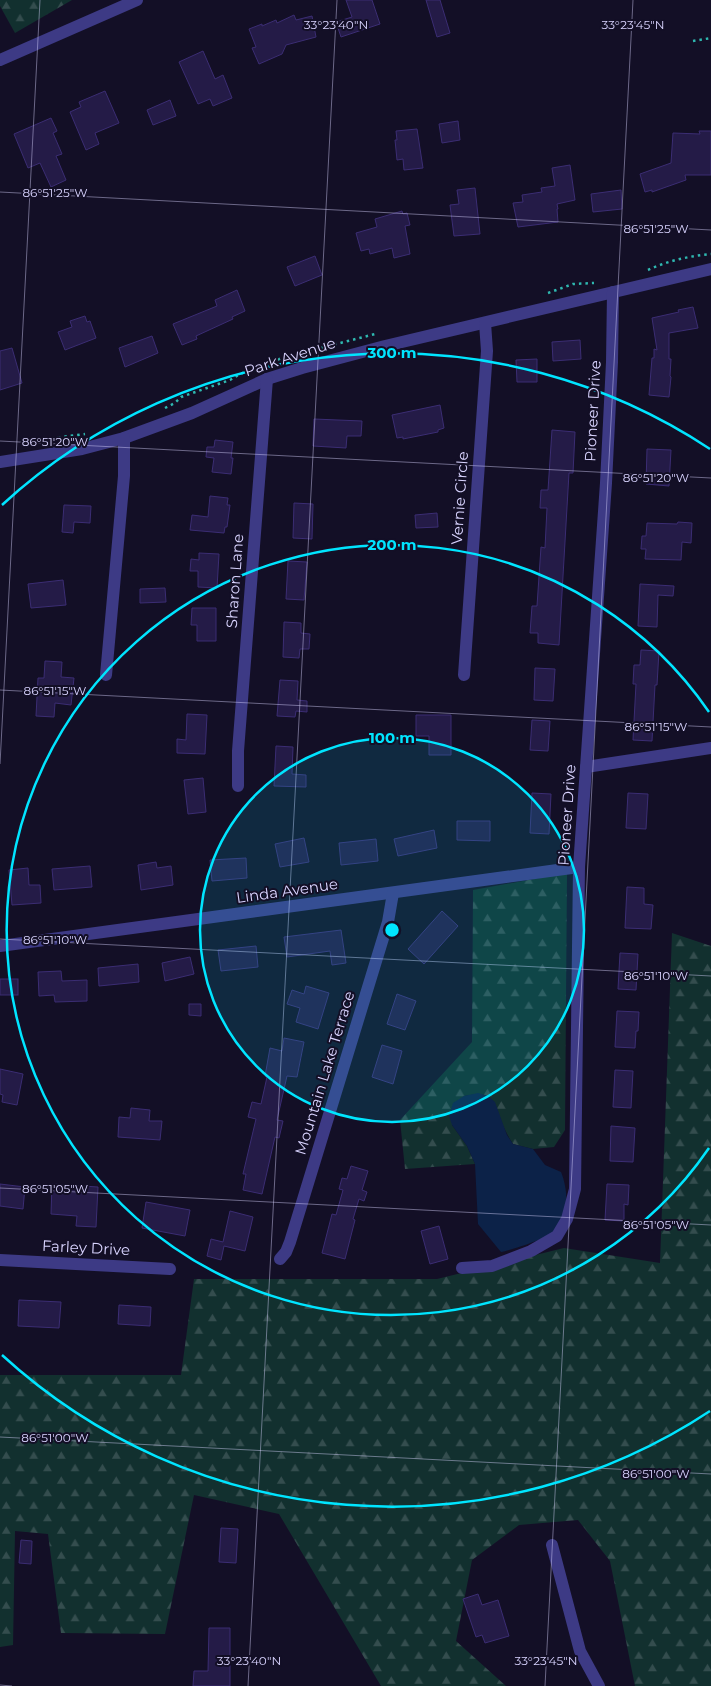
<svg xmlns="http://www.w3.org/2000/svg" width="711" height="1686" viewBox="0 0 711 1686" font-family="Montserrat,sans-serif">
	<style>
		.forest { fill: url(#forest-firs) }
		.water { fill: #0c2248 }
		.building { fill: #241b47; stroke: #3b2d73 }
		.lines { fill: none; stroke-linecap: round; stroke-linejoin: round }
		.path { stroke: #2fb8b0; stroke-width: 2.5; stroke-dasharray: 2.5 4; stroke-linecap: butt }
		.minor { stroke: #3d3a85; stroke-width: 12 }
		.ticks { fill: none; stroke: #d9d4ff; stroke-width: 1; stroke-opacity: 0.45 }
		.ring { fill: none; stroke: #00e5ff; stroke-width: 2.5 }
		.labels { text-anchor: middle; stroke-width: 4; stroke-linejoin: round; paint-order: stroke }
		.street-label { font-size: 15px; fill: #d9d4ff; stroke: #130f26 }
		.ticks-label { font-size: 12px; text-anchor: middle; fill: #d9d4ff; stroke: #130f26; stroke-width: 4; stroke-linejoin: round; paint-order: stroke }
		.centre { fill: #00e5ff; stroke: #130f26; stroke-width: 2.5 }
		.ring-label { font-size: 15px; text-anchor: middle; font-weight: bold; fill: #00e5ff; stroke: #130f26; stroke-width: 4; stroke-linejoin: round; paint-order: stroke }
	</style>
	<defs>
		<pattern id="forest-firs" width="22" height="20" patternUnits="userSpaceOnUse" patternTransform="scale(1.25)"><rect width="22" height="20" fill="#12302f"/><path d="M5 1l3.5 6h-7zM16 11l3.5 6h-7z" fill="#344d4e"/></pattern>
	</defs>
	<rect width="100%" height="100%" fill="#130f26"/>
	<g class="forest">
		<path d="M0 0H72L15 33 0 6Z"/>
		<path d="M567 873 565 1130 554 1147 533 1149 513 1144C507 1135 503 1126 499 1116 491 1094 487 1092 464 1096L452 1125 467 1146 475 1164 405 1169 400 1120 472 1042 473 890Z"/>
		<path d="M672 933 711 946V1686H635L610 1561 578 1520 519 1525 472 1560 456 1641 506 1686H381L279 1514 194 1495 165 1634 61 1633 48 1534 15 1531 13 1645 0 1647V1375H181L194 1279H437L564 1248 660 1263Z"/>
	</g>
	<path class="water" d="M478 1093 488 1096 495 1102 507 1135 513 1144 533 1149 545 1165 561 1172C568 1189 570 1217 556 1231 549 1238 511 1250 501 1252L478 1224 475 1164 467 1146 452 1125 449 1116 453 1103 464 1096Z"/>
	<g class="building">
		<path d="M346 0H372L380 24 341 37 336 22 352 17Z"/>
		<path d="M426 0H440L450 33 437 37Z"/>
		<path d="M294 15 296 20 312 16 316 37 286 45 282 54 259 64 252 48 256 47 249 29 262 24V26L276 20 277 23Z"/>
		<path d="M203 51 215 79 223 75 232 98 213 106 210 99 198 104 179 62Z"/>
		<path d="M105 91 119 123 95 133 99 144 86 150 70 112 81 107 79 102Z"/>
		<path d="M170 100 176 116 153 125 147 110Z"/>
		<path d="M51 118 57 131 53 133 62 154 56 156 66 180 51 187 40 163 28 168 14 134Z"/>
		<path d="M458 121 460 140 442 143 439 124Z"/>
		<path d="M417 129 423 168 404 170 403 159 397 160 395 140H397L396 131Z"/>
		<path d="M699 131H711V175H685L686 180 652 192V190L645 192 640 174 671 163 673 133 700 134Z"/>
		<path d="M570 165 575 200 557 204 558 209H557L558 222 518 227 513 203 523 202 522 195 542 192 541 188 555 186 552 168Z"/>
		<path d="M475 188 480 234 454 236 450 205 459 204 457 190Z"/>
		<path d="M621 190 622 209 593 212 591 194Z"/>
		<path d="M402 211 403 214 407 213 410 225 405 226 410 254 394 258 392 248 370 254 369 249 361 251 356 233 377 227 375 219Z"/>
		<path d="M315 256 322 275 295 286 287 267Z"/>
		<path d="M237 290 245 311 232 317 233 319 196 336 197 339 182 345 173 324 217 306 215 300Z"/>
		<path d="M693 307 698 328 669 333V359H671L670 376 671 377 669 397 649 395 652 358H654V349L657 350 652 318 679 312 678 310Z"/>
		<path d="M85 316 87 322 90 321 96 338 65 350 58 332 72 327 70 321Z"/>
		<path d="M152 336 158 353 125 367 119 348Z"/>
		<path d="M580 340 581 359 553 361 552 342Z"/>
		<path d="M12 348 22 383 0 390V351Z"/>
		<path d="M537 359V382H517L516 360Z"/>
		<path d="M440 405 444 428 438 430V432L403 439V437L397 438 392 415Z"/>
		<path d="M314 419 362 421 361 436H347L346 448 313 446Z"/>
		<path d="M552 430 575 432 573 473H569L559 645 538 643V633H530L532 606H537L541 547 545 548 547 508H540L541 490H548Z"/>
		<path d="M215 440 233 442 231 458H233L231 474 212 472 214 458 206 457 207 447H214Z"/>
		<path d="M647 449 671 450 669 486 646 484Z"/>
		<path d="M210 496 228 498 227 505H230L227 527H225L224 533 190 530 192 515 208 517Z"/>
		<path d="M294 503 313 504 312 539 293 538Z"/>
		<path d="M64 505 91 506 90 523 74 522 73 533 62 532Z"/>
		<path d="M437 513 438 527 416 528 415 515Z"/>
		<path d="M678 522 692 523 691 543 682 542 681 560 645 559 646 549H641L642 536H646L647 523 677 524Z"/>
		<path d="M199 553 219 554 217 588 198 587V571H190L191 559 199 560Z"/>
		<path d="M288 561 307 562 304 600 286 599Z"/>
		<path d="M63 580 66 605 31 608 28 584Z"/>
		<path d="M640 584 674 586 673 596 658 595 657 627 638 626Z"/>
		<path d="M165 588 166 602 140 603V589Z"/>
		<path d="M192 608H216V641H197V625H191Z"/>
		<path d="M284 622 301 623V633L310 634 309 649H300L299 658 283 657Z"/>
		<path d="M641 650 659 651 657 685H655L652 741 633 740 636 684H633L634 665H640Z"/>
		<path d="M45 661 62 662 61 677 74 678 71 705 55 703 54 717 36 716 38 678H44Z"/>
		<path d="M535 668 555 669 553 701 534 700Z"/>
		<path d="M280 680 298 681 297 700 307 701V712L296 711 295 717 277 716Z"/>
		<path d="M187 714 207 715 205 754 177 753V739L186 740Z"/>
		<path d="M416 715H451V755H429V736H416Z"/>
		<path d="M532 720 550 721 548 751 530 750Z"/>
		<path d="M276 746 293 747 292 774 306 775V787L274 786Z"/>
		<path d="M203 778 206 812 188 814 184 780Z"/>
		<path d="M532 793 551 794 549 834 530 833Z"/>
		<path d="M628 793 648 794 646 829 626 828Z"/>
		<path d="M457 821H490V841L457 840Z"/>
		<path d="M434 830 437 848 398 856 394 839Z"/>
		<path d="M304 838 309 862 280 867 275 844Z"/>
		<path d="M376 839 378 861 341 865 339 843Z"/>
		<path d="M246 858 247 878 212 881 210 860Z"/>
		<path d="M156 862 157 868 171 866 173 885 141 890 138 865Z"/>
		<path d="M90 866 92 887 54 890 52 869Z"/>
		<path d="M28 868 29 885H40L41 903 12 905 9 870Z"/>
		<path d="M627 887 644 888V904L653 905 651 929 625 928Z"/>
		<path d="M442 911 458 926 424 964 408 949Z"/>
		<path d="M341 930 346 963 332 965 330 951 287 957 284 937Z"/>
		<path d="M256 946 258 967 221 971 218 950Z"/>
		<path d="M620 953 638 954 636 990 618 989Z"/>
		<path d="M190 957 194 974 165 981 162 963Z"/>
		<path d="M138 964 139 982 99 986 98 968Z"/>
		<path d="M61 971 62 981 87 980V1001L55 1002 54 995 39 996 38 972Z"/>
		<rect x="0" y="979" width="18" height="16"/>
		<path d="M306 986 329 993 318 1029 296 1022 300 1008 287 1004 292 990 304 994Z"/>
		<path d="M397 994 416 1001 405 1030 387 1024Z"/>
		<path d="M189 1004H201V1016L189 1015Z"/>
		<path d="M617 1011 639 1012 638 1031H636L635 1048 615 1047Z"/>
		<path d="M284 1038 304 1042 297 1077 287 1076 277 1120 283 1121 279 1138 275 1137 262 1194 243 1190 246 1174H243L256 1119 248 1117 252 1102 261 1104 267 1077 265 1076 270 1048 282 1051Z"/>
		<path d="M382 1045 402 1051 393 1084 372 1077Z"/>
		<path d="M0 1069 23 1074 17 1105 2 1102 3 1095 0 1094Z"/>
		<path d="M615 1070 633 1071 631 1108 613 1107Z"/>
		<path d="M131 1108 150 1110 149 1121H162L160 1140 118 1137 119 1117 130 1118Z"/>
		<path d="M611 1126 635 1128 633 1162 610 1161Z"/>
		<path d="M351 1166 368 1171 362 1190 367 1192 364 1201 359 1199 353 1219 355 1220 345 1259 322 1253 332 1214 336 1215 343 1190 339 1189 342 1178 347 1179Z"/>
		<path d="M0 1184 25 1187 23 1209 0 1206Z"/>
		<path d="M52 1184 98 1187 96 1227 76 1226 77 1216 51 1214Z"/>
		<path d="M607 1184 629 1185 628 1205 624 1204V1221L605 1220Z"/>
		<path d="M146 1202 190 1210 185 1236 142 1228Z"/>
		<path d="M230 1211 253 1217 245 1251 224 1246 221 1260 207 1256 211 1239 223 1242Z"/>
		<path d="M439 1226 448 1259 430 1264 421 1231Z"/>
		<path d="M19 1300 61 1302 59 1328 18 1326Z"/>
		<path d="M119 1305 151 1307 150 1326 118 1324Z"/>
		<path d="M221 1528 238 1529 236 1563 219 1562Z"/>
		<path d="M21 1540 32 1541 31 1564 19 1563Z"/>
		<path d="M478 1594 482 1605 498 1600 509 1636 485 1643 482 1635 476 1637 463 1599Z"/>
		<path d="M209 1628H230V1686H193L194 1671H208Z"/>
	</g>
	<g class="lines">
		<g class="path">
			<path d="M693 41 711 38"/>
			<path d="M648 270C667 261 689 256 711 254"/>
			<path d="M548 293 573 284 594 283"/>
			<path d="M165 408 175 403 181 397 230 380 240 374 282 358 375 334"/>
			<path d="M26 444 54 438 85 434"/>
		</g>
		<g class="minor">
			<path d="M0 60 137 0"/>
			<path d="M0 462 82 449 124 438 192 413 267 379 302 368 385 346 711 269"/>
			<path d="M106 675 124 476V438"/>
			<path d="M464 675 487 351 485 323"/>
			<path d="M586 767 711 748"/>
			<path d="M238 786V751L267 379"/>
			<path d="M0 946 579 867"/>
			<path d="M280 1259 286 1252 290 1242 388 922 393 893"/>
			<path d="M0 1260 170 1269"/>
			<path d="M462 1268 492 1266 531 1251 557 1236 567 1219 575 1189 579 867 606 483 612 362 613 292"/>
			<path d="M552 1545 580 1651 599 1686"/>
		</g>
	</g>
	<path class="ticks" d="M0 192 711 230M0 441 711 478M0 690 711 727M0 764 40 0M0 939 711 976M0 1188 711 1225M0 1437 711 1474M0 1685 12 1686M248 1686 337 0M545 1686 633 0"/>
	<circle cx="392" cy="930" r="192" fill="#00e5ff" fill-opacity=".12"/>
	<g class="ring">
		<circle cx="392" cy="930" r="192"/>
		<path d="M709 1148A385 385 0 1 1 709 712"/>
		<path d="M710 1411A577 577 0 0 1 2 1355M2 505A577 577 0 0 1 710 449"/>
	</g>
	<g class="labels">
		<g class="street-label">
			<text transform="translate(290 357) rotate(-18)" y="5">Park Avenue</text>
			<text transform="translate(593 411) rotate(-87)" y="5">Pioneer Drive</text>
			<text transform="translate(460 498) rotate(-86)" y="5">Vernie Circle</text>
			<text transform="translate(235 581) rotate(-86)" y="5">Sharon Lane</text>
			<text transform="translate(567 815) rotate(-86)" y="5">Pioneer Drive</text>
			<text transform="translate(287 891) rotate(-8)" y="5">Linda Avenue</text>
			<text transform="translate(325 1073) rotate(-73)" y="5">Mountain Lake Terrace</text>
			<text transform="translate(86 1248) rotate(3)" y="5">Farley Drive</text>
		</g>
	</g>
	<g class="ticks-label">
		<text x="336" y="29">33°23'40"N</text>
		<text x="633" y="29">33°23'45"N</text>
		<text x="55" y="197">86°51'25"W</text>
		<text x="656" y="233">86°51'25"W</text>
		<text x="55" y="446">86°51'20"W</text>
		<text x="656" y="482">86°51'20"W</text>
		<text x="55" y="695">86°51'15"W</text>
		<text x="656" y="731">86°51'15"W</text>
		<text x="55" y="944">86°51'10"W</text>
		<text x="656" y="980">86°51'10"W</text>
		<text x="55" y="1193">86°51'05"W</text>
		<text x="656" y="1229">86°51'05"W</text>
		<text x="55" y="1442">86°51'00"W</text>
		<text x="656" y="1478">86°51'00"W</text>
		<text x="249" y="1665">33°23'40"N</text>
		<text x="546" y="1665">33°23'45"N</text>
	</g>
	<circle cx="392" cy="930" r="8" class="centre"/>
	<g class="ring-label">
		<text x="392" y="358">300 m</text>
		<text x="392" y="550">200 m</text>
		<text x="392" y="743">100 m</text>
	</g>
</svg>
